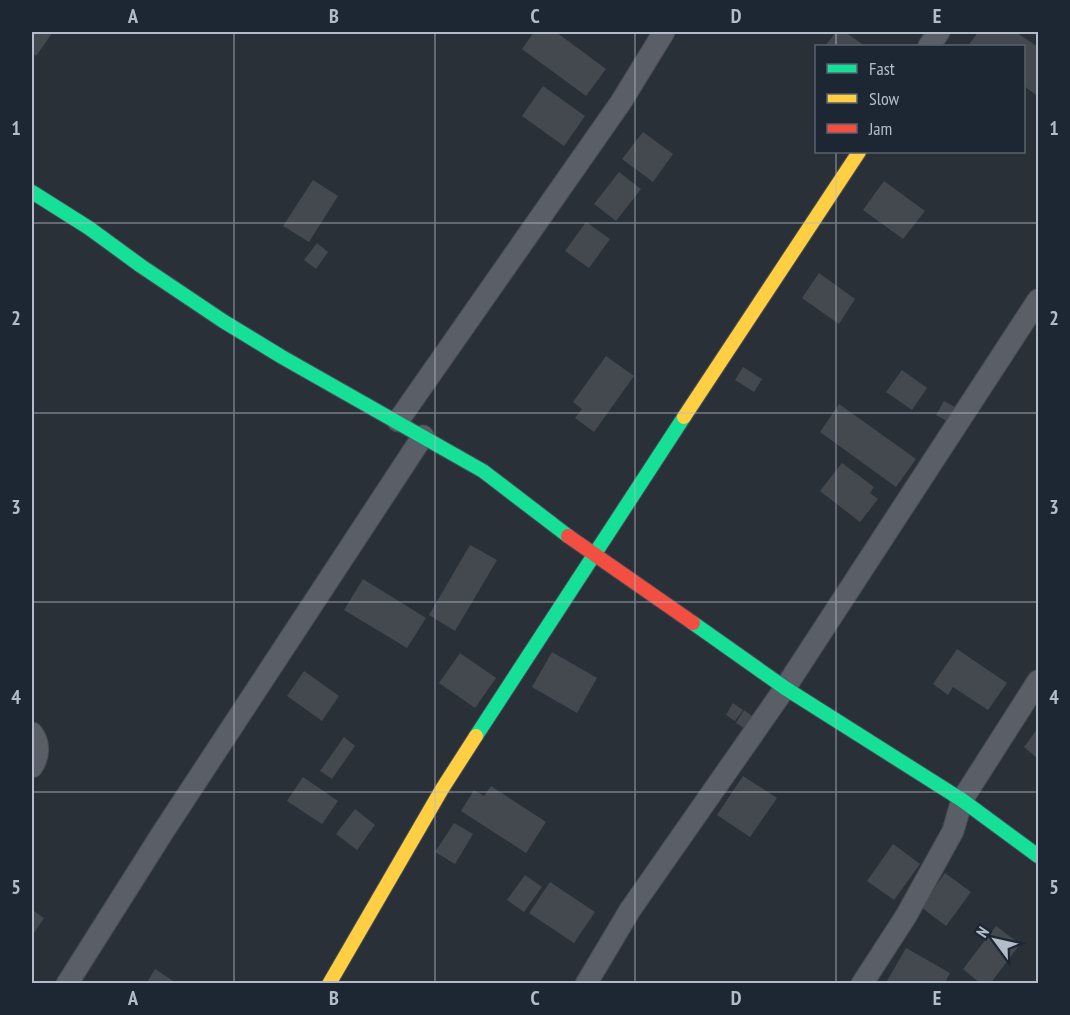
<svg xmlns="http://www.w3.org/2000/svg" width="1070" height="1015" viewBox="0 0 1070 1015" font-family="'PT Sans Narrow',sans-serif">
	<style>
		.building { fill: #444950 }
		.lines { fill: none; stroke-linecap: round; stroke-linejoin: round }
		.street-casing { stroke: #484c53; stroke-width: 23 }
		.fast-casing { stroke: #484c53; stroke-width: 16 }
		.slow-casing { stroke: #484c53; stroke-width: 16 }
		.jam-casing { stroke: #484c53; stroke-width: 16 }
		.street { stroke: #5a5e66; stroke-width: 21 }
		.fast { stroke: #16e098; stroke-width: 14 }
		.slow { stroke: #ffcf43; stroke-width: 14 }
		.jam { stroke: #f24e42; stroke-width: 14 }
		.grid { fill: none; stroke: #b4bcc9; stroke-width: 1.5; stroke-opacity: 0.55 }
		.neatline { fill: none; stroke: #b4bcc9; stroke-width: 2 }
		.grid-label { font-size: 20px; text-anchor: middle; font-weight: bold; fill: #b4bcc9 }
	</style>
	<rect width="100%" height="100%" fill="#2a3038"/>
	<g class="building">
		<path d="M32 32H53L36 56 32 53Z"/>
		<path d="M534 32H556L606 69 586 96 522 49Z"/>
		<path d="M836 32H845L865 46H825Z"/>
		<path d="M978 32H1016L1038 47V92L1036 95 1024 86V46H968Z"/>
		<path d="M543 86 585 116 564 146 522 116Z"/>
		<path d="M643 132 673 154 653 182 622 159Z"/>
		<path d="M619 172 641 189 616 221 594 204Z"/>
		<path d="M313 180 338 196 309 242 283 226Z"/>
		<path d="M884 181 925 211 903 239 863 210Z"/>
		<path d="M586 222 610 239 589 268 565 251Z"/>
		<path d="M317 243 328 252 316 269 304 260Z"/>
		<path d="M819 273 855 299 839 324 802 298Z"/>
		<path d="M606 356 634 376 594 432 575 418 582 409 573 402Z"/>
		<path d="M743 367 762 379 754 392 735 380Z"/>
		<path d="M902 370 927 388 912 410 886 392Z"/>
		<path d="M944 401 957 408 949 422 936 415Z"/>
		<path d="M839 404 916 459 896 487 820 432Z"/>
		<path d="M842 463 874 487 870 493 878 499 860 522 820 491Z"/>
		<path d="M470 545 497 560 455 631 429 615Z"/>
		<path d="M363 579 426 618 407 648 344 610Z"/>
		<path d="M957 649 1007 683 988 710 953 687 948 695 933 684Z"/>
		<path d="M552 652 597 678 577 713 532 687Z"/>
		<path d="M460 653 496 678 475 708 439 683Z"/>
		<path d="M304 671 339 696 322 721 287 696Z"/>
		<path d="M733 703 743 710 735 721 726 715Z"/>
		<path d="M744 710 752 716 744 728 736 723Z"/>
		<path d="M1038 728V759L1024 747Z"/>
		<path d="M344 737 355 746 332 779 320 771Z"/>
		<path d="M743 776 777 798 750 837 717 815Z"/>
		<path d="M303 777 338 801 322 824 287 801Z"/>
		<path d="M491 786 546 822 526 853 461 811 474 790 484 796Z"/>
		<path d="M355 809 375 825 357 850 336 834Z"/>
		<path d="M454 823 473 834 455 864 435 852Z"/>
		<path d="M893 844 920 864 894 900 867 881Z"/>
		<path d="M945 873 971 892 946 926 921 907Z"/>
		<path d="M525 875 542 887 524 912 507 900Z"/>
		<path d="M550 882 595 912 574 943 529 913Z"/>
		<path d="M34 911 44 918 34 933 32 932V914Z"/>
		<path d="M996 926 1020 944 990 984H981L963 969Z"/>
		<path d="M906 948 950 973 944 984H892L887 981Z"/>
		<path d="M155 969 178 984H146Z"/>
	</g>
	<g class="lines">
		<defs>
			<g id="street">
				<path d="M929 46 939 32"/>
				<path d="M398 421 621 102 664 32"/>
				<path d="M32 733C40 743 39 757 32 767"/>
				<path d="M67 984 163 832 423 436"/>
				<path d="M586 984 630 910 785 688 1038 300"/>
				<path d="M862 984 906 916 953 831 962 800 1038 681"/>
			</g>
			<g id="fast">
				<path d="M32 192 89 228 141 266 223 321 282 357 483 471 568 536"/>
				<path d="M693 623 785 688 962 800 1038 856"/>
				<path d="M476 736 684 417"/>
			</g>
			<g id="slow">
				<path d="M684 417 859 152"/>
				<path d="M329 984 442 789 476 736"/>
			</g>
			<path id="jam" d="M568 536 693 623"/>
		</defs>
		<use href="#street" class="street-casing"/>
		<use href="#fast" class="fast-casing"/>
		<use href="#slow" class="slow-casing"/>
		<use href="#jam" class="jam-casing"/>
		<use href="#street" class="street"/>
		<use href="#fast" class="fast"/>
		<use href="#slow" class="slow"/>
		<use href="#jam" class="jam"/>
	</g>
	<path class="grid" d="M234 32V984M435 32V984M635 32V984M836 32V46M836 152V984M32 223H1038M32 413H1038M32 602H1038M32 792H1038"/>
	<rect width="1070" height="1015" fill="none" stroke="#1d2633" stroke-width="66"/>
	<rect x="815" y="45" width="210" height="108" fill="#1d2633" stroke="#59626f" stroke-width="1.5"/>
	<rect x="827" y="64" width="30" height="9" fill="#16e098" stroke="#59626f" stroke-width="1.5"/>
	<text x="869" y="75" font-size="18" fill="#b4bcc9">Fast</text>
	<rect x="827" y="94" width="30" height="9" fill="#ffcf43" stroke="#59626f" stroke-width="1.5"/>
	<text x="869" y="105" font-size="18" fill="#b4bcc9">Slow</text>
	<rect x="827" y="124" width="30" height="9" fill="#f24e42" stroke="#59626f" stroke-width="1.5"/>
	<text x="869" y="135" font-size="18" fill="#b4bcc9">Jam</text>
	<g transform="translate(995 940) rotate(303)" stroke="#1d2633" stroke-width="4.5" paint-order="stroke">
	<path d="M0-4.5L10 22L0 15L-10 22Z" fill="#b4bcc9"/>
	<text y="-9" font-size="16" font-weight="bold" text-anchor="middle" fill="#b4bcc9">N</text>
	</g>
	<rect x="33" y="33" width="1004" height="949" class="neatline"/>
	<g class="grid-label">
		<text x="133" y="23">A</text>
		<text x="334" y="23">B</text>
		<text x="535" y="23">C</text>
		<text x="736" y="23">D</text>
		<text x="937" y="23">E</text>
		<text x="16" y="135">1</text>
		<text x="1054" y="135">1</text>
		<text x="16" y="325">2</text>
		<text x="1054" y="325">2</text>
		<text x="16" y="514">3</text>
		<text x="1054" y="514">3</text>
		<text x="16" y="704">4</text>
		<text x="1054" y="704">4</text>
		<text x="16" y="894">5</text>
		<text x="1054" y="894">5</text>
		<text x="133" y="1005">A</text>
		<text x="334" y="1005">B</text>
		<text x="535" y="1005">C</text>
		<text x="736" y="1005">D</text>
		<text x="937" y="1005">E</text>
	</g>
</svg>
